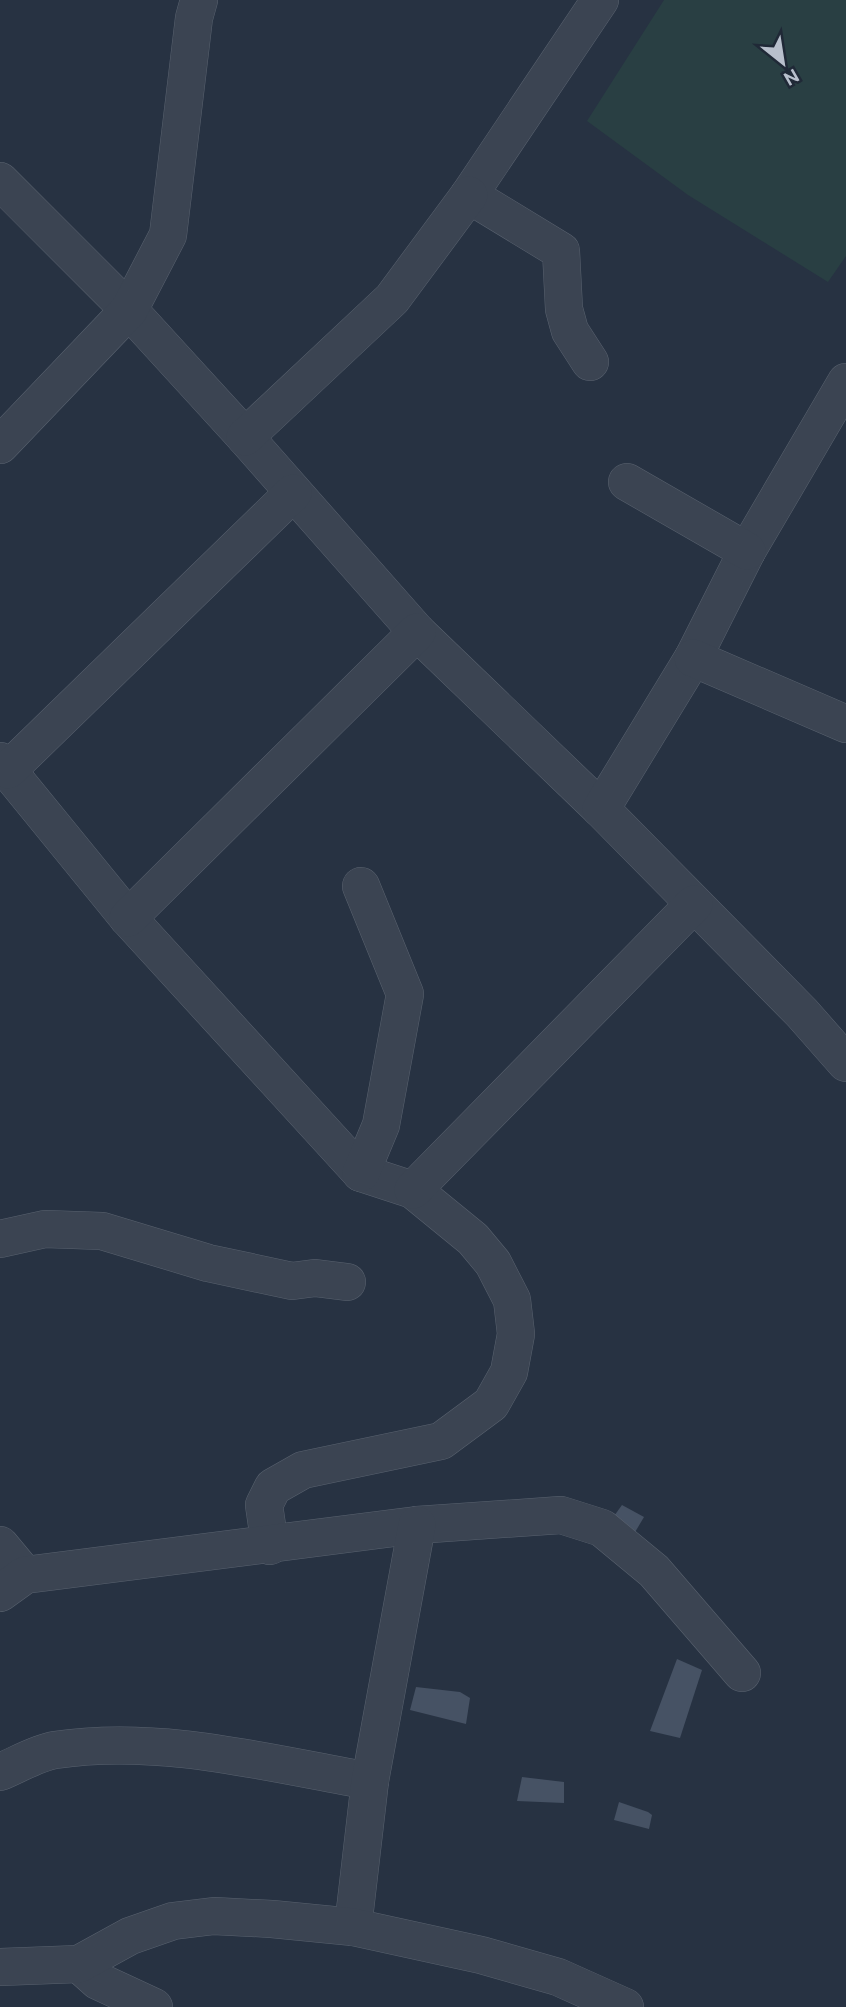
<svg xmlns="http://www.w3.org/2000/svg" width="846" height="2007" viewBox="0 0 846 2007" font-family="Ubuntu,sans-serif">
	<style>
		.green { fill: #293f43 }
		.building { fill: #465264 }
		.lines { fill: none; stroke-linecap: round; stroke-linejoin: round }
		.minor-casing { stroke: #59626f; stroke-width: 38 }
		.minor { stroke: #3b4452; stroke-width: 37 }
	</style>
	<rect width="100%" height="100%" fill="#273242"/>
	<path class="green" d="M664 0H846V256L828 282 688 195 587 121Z"/>
	<g class="building">
		<path d="M622 1505 644 1517 631 1539 609 1523Z"/>
		<path d="M677 1659 702 1670 680 1738 650 1731Z"/>
		<path d="M416 1687 460 1692 470 1698 466 1724 410 1710Z"/>
		<path d="M522 1777 564 1782V1803L517 1801Z"/>
		<path d="M619 1802 648 1812 652 1815 649 1829 614 1820Z"/>
	</g>
	<g class="lines">
		<defs>
			<g id="minor">
				<path d="M0 181 129 310 245 437 417 632 601 809"/>
				<path d="M590 362 570 331 564 309 561 251 469 195 600 0"/>
				<path d="M846 382 747 551 693 658 601 809 802 1013 846 1063"/>
				<path d="M245 437 392 299 469 195"/>
				<path d="M0 445 129 310 168 235 194 18 199 0"/>
				<path d="M627 482 747 551"/>
				<path d="M693 658 846 724"/>
				<path d="M0 761 128 918 361 1173 413 1190 473 1239 493 1263 512 1300 516 1334 509 1372 491 1404 441 1441 303 1470 273 1487 264 1505 270 1546"/>
				<path d="M8 770 293 493"/>
				<path d="M128 918 417 632"/>
				<path d="M361 1173 381 1125 405 994 361 886"/>
				<path d="M413 1190 694 904"/>
				<path d="M0 1239 45 1229 102 1231 208 1263 292 1281 315 1278 347 1282"/>
				<path d="M0 1545 25 1575"/>
				<path d="M0 1593 25 1575 417 1525 561 1515 602 1528 654 1571 742 1673"/>
				<path d="M0 1772C17 1765 37 1753 55 1750 160 1734 267 1763 370 1781"/>
				<path d="M353 1927 370 1781 417 1525"/>
				<path d="M79 1964 98 1981 154 2007"/>
				<path d="M0 1967 79 1964 130 1936 173 1921 214 1916 272 1919 353 1927 481 1955 558 1977 625 2007"/>
			</g>
		</defs>
		<use href="#minor" class="minor-casing"/>
		<use href="#minor" class="minor"/>
	</g>
	<g transform="translate(783 63) rotate(150)" stroke="#202937" stroke-width="5" paint-order="stroke">
	<path d="M0-5L12 26L0 18L-12 26Z" fill="#b8bfcc"/>
	<text y="-10" font-size="19" font-weight="bold" text-anchor="middle" fill="#b8bfcc">N</text>
	</g>
</svg>
